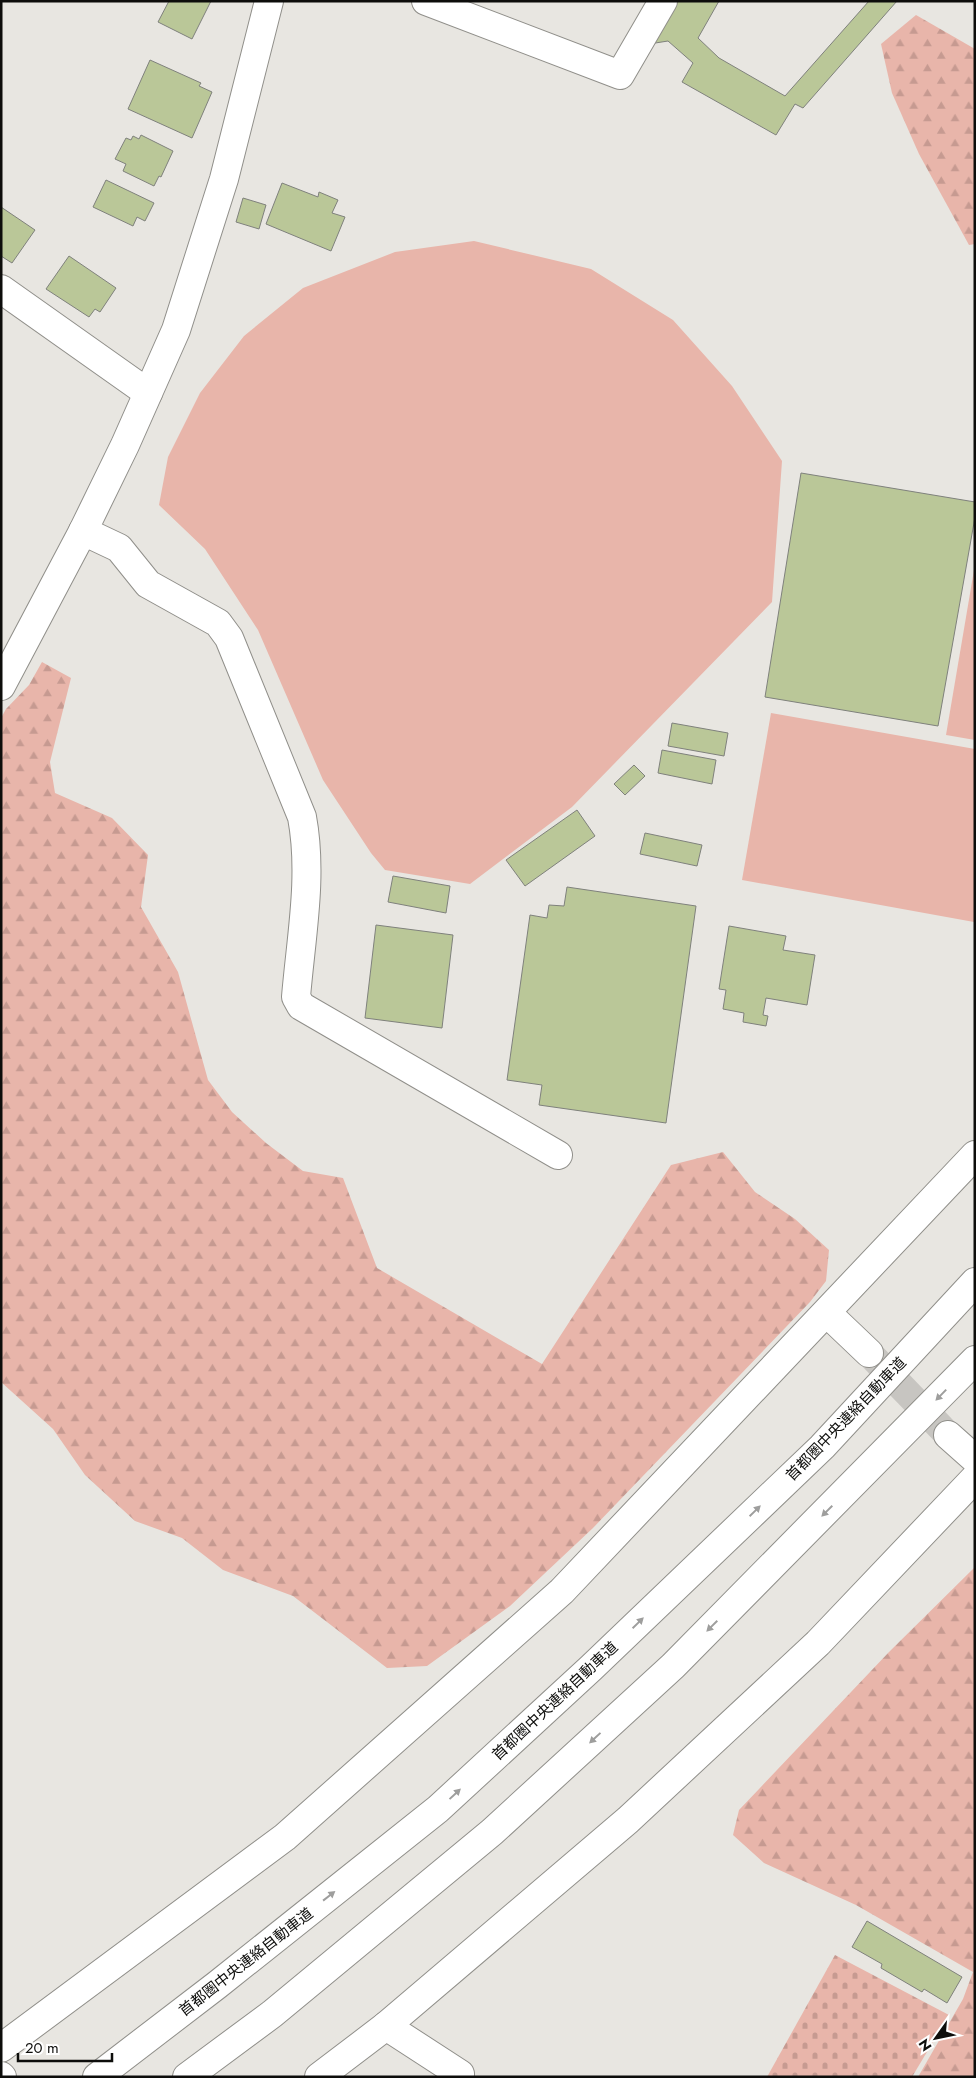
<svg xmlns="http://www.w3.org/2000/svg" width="976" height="2078" viewBox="0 0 976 2078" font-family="Jost,'Noto Sans JP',sans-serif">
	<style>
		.forest { fill: url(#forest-firs) }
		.cemetery { fill: url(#cemetery-stones) }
		.pitch { fill: #e8b5aa }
		.building { fill: #bac798; stroke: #7f817c }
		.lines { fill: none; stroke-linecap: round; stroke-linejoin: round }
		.minor-tunnel { stroke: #c7c5c1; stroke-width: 28; stroke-dasharray: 28 14; stroke-linecap: butt }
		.minor-casing { stroke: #908f8a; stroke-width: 30 }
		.highway-casing { stroke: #908f8a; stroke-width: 30 }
		.minor { stroke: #fff; stroke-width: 28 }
		.highway { stroke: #fff; stroke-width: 28 }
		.oneway { fill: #9e9e9d }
		.labels { text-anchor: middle; stroke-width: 4; stroke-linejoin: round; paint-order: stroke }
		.street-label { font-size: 15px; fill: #0d0d0b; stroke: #fff }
	</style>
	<defs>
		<pattern id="forest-firs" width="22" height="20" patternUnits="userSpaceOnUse" patternTransform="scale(1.25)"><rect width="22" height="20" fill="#e8b5aa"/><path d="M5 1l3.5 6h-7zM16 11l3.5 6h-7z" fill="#c69a91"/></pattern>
		<pattern id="cemetery-stones" width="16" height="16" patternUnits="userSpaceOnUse" patternTransform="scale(1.25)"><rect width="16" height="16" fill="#e8b5aa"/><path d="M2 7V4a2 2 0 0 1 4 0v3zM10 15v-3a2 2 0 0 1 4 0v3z" fill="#c69a91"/></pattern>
	</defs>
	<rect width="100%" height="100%" fill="#e8e6e1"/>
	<g class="forest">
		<path d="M916 15 975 49V244L969 245 919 154 892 93 881 44Z"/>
		<path d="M42 662 71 678 50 762 55 793 112 818 148 855 141 907 178 972 208 1080 232 1112 266 1143 303 1171 343 1178 377 1268 542 1364 671 1165 723 1152 755 1192 795 1219 829 1250 826 1281 810 1302 593 1528 510 1606 427 1666 387 1668 293 1596 223 1570 182 1538 135 1521 85 1475 53 1429 1 1382V718L6 709 29 685Z"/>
		<path d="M975 1567V2077H918L963 1999 973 1972 856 1905 764 1863 733 1835 739 1810 889 1652Z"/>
	</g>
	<path class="cemetery" d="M835 1955 949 2015 912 2077H767Z"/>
	<g class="pitch">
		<path d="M474 241 591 269 673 320 732 386 782 461 772 602 572 807 470 884 385 870 371 853 323 780 258 630 205 549 159 505 168 457 200 393 244 336 303 288 395 252Z"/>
		<path d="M974 570H975V740L946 735Z"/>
		<path d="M771 713 975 749 974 922 742 880Z"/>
	</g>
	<g class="building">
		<path d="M169 1H211L192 39 158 22Z"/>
		<path d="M673 1H719L698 38 719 58 785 96 869 1H897L803 108 795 104 776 135 682 82 693 63 668 41 649 44Z"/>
		<path d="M150 60 201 83 199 86 212 92 192 138 128 109Z"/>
		<path d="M141 135 173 151 161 177 159 176 154 186 123 171 126 164 115 159 126 138 131 140 133 136 139 139Z"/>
		<path d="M106 180 154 203 145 221 137 217 133 226 93 207Z"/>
		<path d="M282 183 318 197 319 192 338 200 332 213 345 217 331 251 266 224Z"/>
		<path d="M243 198 266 205 259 229 236 222Z"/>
		<path d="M1 207 35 230 12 263 1 256Z"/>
		<path d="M69 256 116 288 100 312 95 309 89 317 46 289Z"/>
		<path d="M801 473 975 502V517L938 726 765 697Z"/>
		<path d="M672 723 728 733 724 756 668 746Z"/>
		<path d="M662 750 716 760 712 784 658 773Z"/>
		<path d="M634 765 645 776 625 795 614 784Z"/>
		<path d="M577 810 595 836 525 886 506 860Z"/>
		<path d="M645 833 702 845 697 866 640 854Z"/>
		<path d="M393 876 450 886 446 913 388 902Z"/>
		<path d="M567 887 696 906 666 1123 539 1105 542 1085 507 1080 530 915 547 918 549 905 564 906Z"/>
		<path d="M376 925 453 935 442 1028 365 1018Z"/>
		<path d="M729 926 786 936 783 950 815 955 807 1005 766 998 763 1015 768 1016 766 1026 743 1022 744 1013 723 1009 726 990 719 989Z"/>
		<path d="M867 1921 962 1977 947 2003 924 1989 922 1992 881 1968 882 1964 852 1947Z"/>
	</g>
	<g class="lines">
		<path class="minor-tunnel" d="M869 1353 948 1435"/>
		<defs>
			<g id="minor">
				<path d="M426 1 620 75 663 1"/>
				<path d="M1 289 148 393"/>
				<path d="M83 531 119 548 148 584 218 623 229 638 302 817C313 876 301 937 296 997L301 1006 558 1155"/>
				<path d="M1 686 83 531 125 445 176 330 224 179 269 1"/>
				<path d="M827 1313 869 1353"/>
				<path d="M948 1435 975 1459"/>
				<path d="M386 2026 460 2074 458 2077"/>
				<path d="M1 2048 285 1837 562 1591 975 1155"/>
				<path d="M1 2076 2 2077"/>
				<path d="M319 2077 386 2026 628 1820 818 1643 975 1478"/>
			</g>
			<g id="highway">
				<path d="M97 2077 217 1985 438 1809 591 1668 822 1447 975 1282"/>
				<path d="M187 2077 272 2014 492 1832 673 1666 975 1360"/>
			</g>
		</defs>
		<use href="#minor" class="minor-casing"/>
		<use href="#highway" class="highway-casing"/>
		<use href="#minor" class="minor"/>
		<use href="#highway" class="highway"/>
	</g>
	<defs><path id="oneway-solid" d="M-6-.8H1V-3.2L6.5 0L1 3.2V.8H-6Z" transform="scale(1.25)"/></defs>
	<g class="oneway">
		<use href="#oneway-solid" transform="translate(941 1395) rotate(134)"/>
		<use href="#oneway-solid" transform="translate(755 1511) rotate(-44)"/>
		<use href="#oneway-solid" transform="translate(827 1511) rotate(135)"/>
		<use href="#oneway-solid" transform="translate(638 1623) rotate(-44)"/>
		<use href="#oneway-solid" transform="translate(712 1626) rotate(135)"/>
		<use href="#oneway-solid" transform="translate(595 1738) rotate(137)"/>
		<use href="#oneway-solid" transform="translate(455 1794) rotate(-43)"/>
		<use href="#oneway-solid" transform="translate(329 1896) rotate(-38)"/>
	</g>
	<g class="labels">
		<g class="street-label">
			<text transform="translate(846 1419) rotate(-46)" y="5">首都圏中央連絡自動車道</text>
			<text transform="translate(555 1701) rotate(-43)" y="5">首都圏中央連絡自動車道</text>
			<text transform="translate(246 1962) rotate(-38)" y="5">首都圏中央連絡自動車道</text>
		</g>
	</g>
	<rect width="976" height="2078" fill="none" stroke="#0d0d0b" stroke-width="5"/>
	<g transform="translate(936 2038) rotate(237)" stroke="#ffffff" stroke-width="4" paint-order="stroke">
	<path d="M0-4L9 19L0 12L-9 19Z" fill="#0d0d0b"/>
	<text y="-8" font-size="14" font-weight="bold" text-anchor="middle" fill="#0d0d0b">N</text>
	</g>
	<path d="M18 2053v8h94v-8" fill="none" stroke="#0d0d0b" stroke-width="2.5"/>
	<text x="25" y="2053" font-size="15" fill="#0d0d0b" stroke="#ffffff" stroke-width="4" paint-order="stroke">20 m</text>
</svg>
